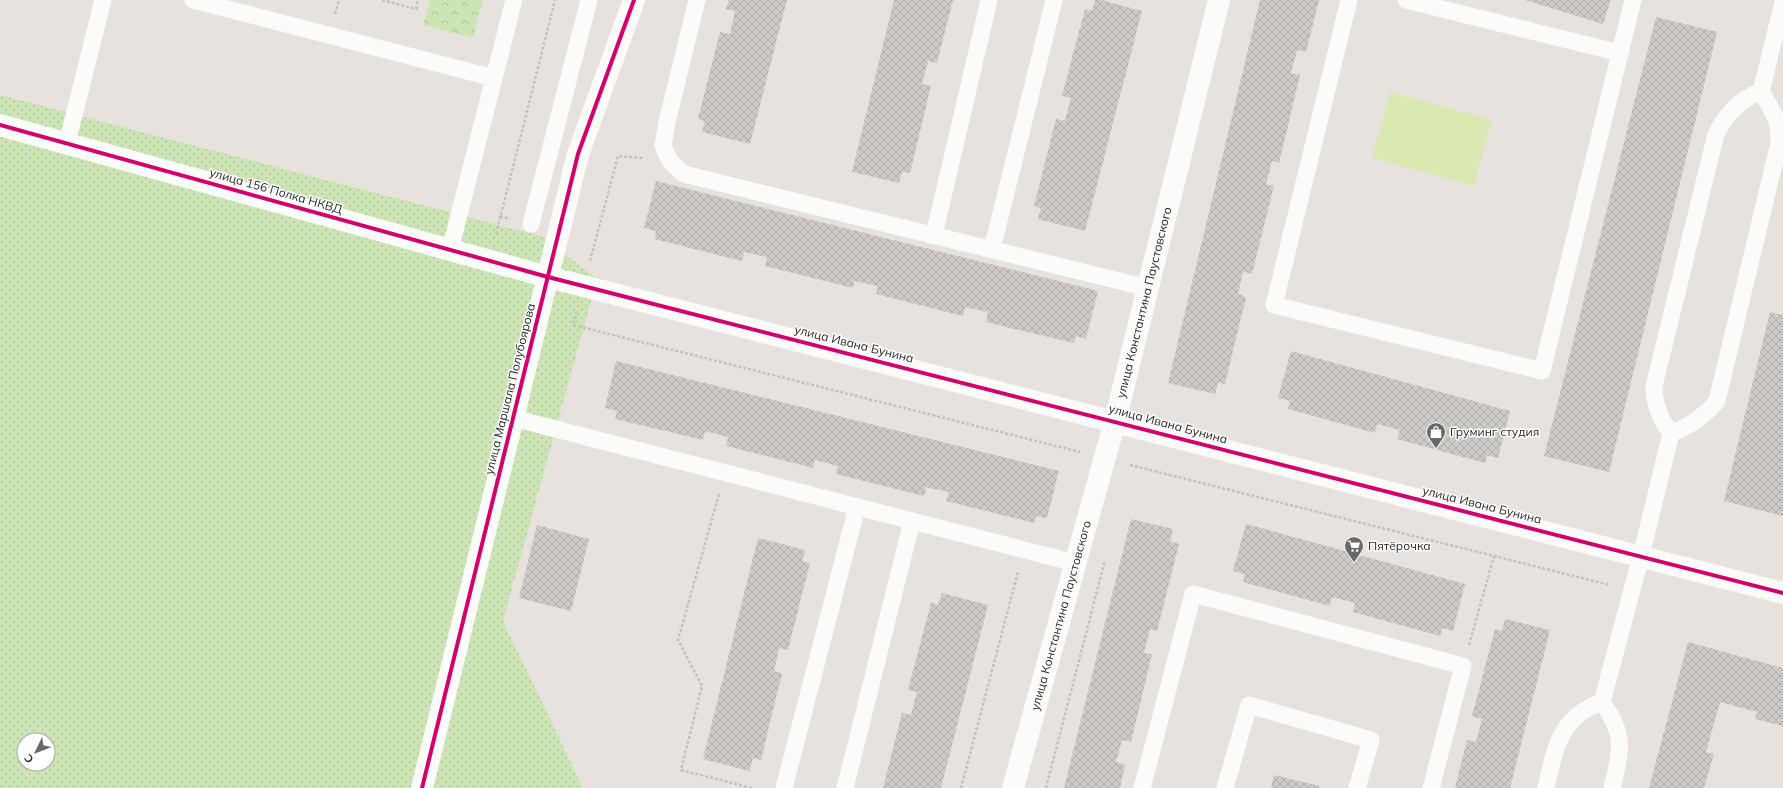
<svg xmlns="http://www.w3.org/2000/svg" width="1783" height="788" viewBox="0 0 1783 788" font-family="Mulish,sans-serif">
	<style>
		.grass { fill: url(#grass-dots); fill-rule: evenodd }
		.park { fill: url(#park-crowns) }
		.pitch { fill: #dae8b2 }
		.building { fill: url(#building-cross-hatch) }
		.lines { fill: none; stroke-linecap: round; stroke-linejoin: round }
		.path { stroke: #c3c2c2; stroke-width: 2.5; stroke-dasharray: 3 2; stroke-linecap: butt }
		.lane { stroke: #fbfbfa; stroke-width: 17 }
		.street { stroke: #fbfbfa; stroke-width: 22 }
		.cycleway-casing { stroke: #fff; stroke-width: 6 }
		.cycleway { stroke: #d6006c; stroke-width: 4 }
		.labels { text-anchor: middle; stroke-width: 3; stroke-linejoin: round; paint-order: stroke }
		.street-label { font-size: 12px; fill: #282828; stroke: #fff }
		.poi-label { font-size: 12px; fill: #282828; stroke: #fff; text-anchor: start }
	</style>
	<defs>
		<pattern id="grass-dots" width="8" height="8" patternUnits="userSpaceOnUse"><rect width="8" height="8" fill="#cde4b4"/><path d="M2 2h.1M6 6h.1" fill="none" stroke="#b0c49b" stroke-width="1.8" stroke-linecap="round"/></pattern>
		<pattern id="park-crowns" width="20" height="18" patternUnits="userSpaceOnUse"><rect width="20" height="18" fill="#cde4b4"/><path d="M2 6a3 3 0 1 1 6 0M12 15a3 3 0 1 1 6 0" fill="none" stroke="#b0c49b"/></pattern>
		<pattern id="building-cross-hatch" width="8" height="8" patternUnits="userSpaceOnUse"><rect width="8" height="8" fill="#cdcac7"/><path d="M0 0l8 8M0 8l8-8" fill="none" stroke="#b0aeab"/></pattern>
	</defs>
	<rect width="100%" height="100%" fill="#e7e2dd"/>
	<path class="grass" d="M0 95 541 236 597 279 503 621 583 788H0ZM24 740H48V764H24Z"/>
	<path class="park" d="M430 0H483L473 38 423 25Z"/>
	<path class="pitch" d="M1390 92 1492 120 1474 186 1372 158Z"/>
	<g class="building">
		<path d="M729 0H787L750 144 702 132 705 121 698 119 720 32 730 34 735 11 726 9Z"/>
		<path d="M894 0H953L937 63 928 61 922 84 931 86 910 173 902 172 899 183 852 172Z"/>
		<path d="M1095 0H1101L1142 11 1085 231 1038 219 1041 208 1034 206 1056 119 1065 121 1071 98 1062 96 1085 9 1092 11Z"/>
		<path d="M1260 0H1319L1306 52 1297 50 1291 73 1300 75 1279 163 1272 161 1266 184 1274 186 1252 274 1243 271 1238 294 1246 297 1225 384 1218 382 1215 394 1168 383Z"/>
		<path d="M1525 0H1611L1603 24Z"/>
		<path d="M1656 17 1717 32 1609 472 1544 456Z"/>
		<path d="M656 181 1098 291 1086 339 1076 336 1074 343 986 322 988 312 965 307 963 316 876 294 878 286 854 281 853 288 765 266 767 257 744 252 742 261 655 239 656 231 644 228Z"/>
		<path d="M1770 312 1783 315V516L1724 501Z"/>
		<path d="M1291 351 1510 411 1498 458 1487 455 1485 463 1397 439 1400 430 1377 424 1375 433 1288 409 1290 401 1278 398Z"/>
		<path d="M616 361 1059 471 1047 518 1036 516 1034 523 946 501 949 492 926 487 924 496 836 474 838 466 815 460 813 468 726 446 728 437 705 431 703 440 615 419 617 411 605 408Z"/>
		<path d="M1131 519 1173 529 1170 541 1179 544 1157 631 1150 629 1144 653 1152 654 1131 742 1122 740 1116 762 1125 765 1120 788H1064Z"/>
		<path d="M1246 524 1465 584 1453 631 1442 628 1440 636 1353 612 1355 603 1332 597 1330 606 1243 582 1245 574 1233 571Z"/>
		<path d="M537 525 589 539 571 611 519 598Z"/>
		<path d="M758 538 805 550 802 561 810 563 788 650 779 648 774 671 782 673 761 760 753 758 750 771 703 759Z"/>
		<path d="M942 593 988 605 941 788H883L902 713 911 715 917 692 908 690 931 603 938 605Z"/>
		<path d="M1505 619 1550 630 1510 788H1455L1467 740 1476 742 1482 719 1472 716 1495 629 1502 631Z"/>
		<path d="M1688 642 1783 668V726L1755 719 1757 712 1720 702 1706 752 1714 754 1704 788H1649Z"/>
		<path d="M1274 775 1320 786V788H1271Z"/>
	</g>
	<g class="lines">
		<g class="path">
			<path d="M382 0 416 9 418 0"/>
			<path d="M335 14 339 0"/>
			<path d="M500 216 510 219"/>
			<path d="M496 234 555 0"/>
			<path d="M590 261 618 156 643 158"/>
			<path d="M577 311 573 325 1080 452"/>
			<path d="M1130 465 1610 585"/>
			<path d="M719 494 678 640 702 686 681 770 752 788"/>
			<path d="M1469 645 1494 556"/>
			<path d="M961 788 1018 572"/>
			<path d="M1046 788 1105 560"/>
		</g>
		<g class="lane">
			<path d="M193 0 494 78"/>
			<path d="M697 0 667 122 663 146 670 161 684 174 1148 288"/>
			<path d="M1349 0 1274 305 1542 371 1633 0"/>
			<path d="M1406 0 1620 53"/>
			<path d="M67 143 103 0"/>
			<path d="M531 224 589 0"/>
			<path d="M934 235 989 0"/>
			<path d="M992 249 1054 0"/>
			<path d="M450 250 514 0"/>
			<path d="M513 418 1075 563"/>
			<path d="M1671 433C1689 427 1704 416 1717 401L1779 143C1780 123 1772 108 1761 92L1783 2"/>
			<path d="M1671 433C1660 419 1654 405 1654 386L1716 134C1725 115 1741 98 1761 92"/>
			<path d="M1602 702 1641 556 1671 433"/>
			<path d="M784 788 857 507"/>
			<path d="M845 788 912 521"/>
			<path d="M1142 788 1193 594 1463 666 1431 788"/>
			<path d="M1225 788 1249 705 1371 740 1357 788"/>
			<path d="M1546 788C1555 749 1559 717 1602 702 1626 735 1621 751 1612 788"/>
		</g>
		<g class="street">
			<path d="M0 125 548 277 1783 593"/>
			<path d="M422 788 578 154 634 0"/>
			<path id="s1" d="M1013 788 1115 421 1219 0"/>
		</g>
		<defs>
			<g id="cycleway">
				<path d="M0 125 548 277 1783 593"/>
				<path d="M422 788 578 154 634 0"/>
			</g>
		</defs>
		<use href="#cycleway" class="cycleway-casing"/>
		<use href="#cycleway" class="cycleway"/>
	</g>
	<defs>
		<symbol id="shop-pin" viewBox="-11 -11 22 30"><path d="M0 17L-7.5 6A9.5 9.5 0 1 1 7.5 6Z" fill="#6b6967" stroke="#fff"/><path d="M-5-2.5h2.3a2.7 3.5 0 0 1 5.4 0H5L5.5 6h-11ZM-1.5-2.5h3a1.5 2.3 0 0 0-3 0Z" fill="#fff"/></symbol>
		<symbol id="supermarket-pin" viewBox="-11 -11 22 30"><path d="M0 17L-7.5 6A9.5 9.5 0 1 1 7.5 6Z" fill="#6b6967" stroke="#fff"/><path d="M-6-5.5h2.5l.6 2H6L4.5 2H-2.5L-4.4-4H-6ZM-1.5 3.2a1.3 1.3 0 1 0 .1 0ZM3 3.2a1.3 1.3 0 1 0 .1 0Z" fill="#fff"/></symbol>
	</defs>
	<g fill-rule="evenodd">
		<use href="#shop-pin" x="1425" y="421" width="22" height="30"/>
		<use href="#supermarket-pin" x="1343" y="535" width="22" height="30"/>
	</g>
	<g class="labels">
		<g class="street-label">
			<text transform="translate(276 191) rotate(16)" y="4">улица 156 Полка НКВД</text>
			<text dy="4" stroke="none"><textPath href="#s1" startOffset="503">улица Константина Паустовского</textPath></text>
			<text transform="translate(854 344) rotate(14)" y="4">улица Ивана Бунина</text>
			<text transform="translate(510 389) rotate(-76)" y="4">улица Маршала Полубоярова</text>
			<text transform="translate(1168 424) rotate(15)" y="4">улица Ивана Бунина</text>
			<text transform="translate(1482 505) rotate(14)" y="4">улица Ивана Бунина</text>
			<text dy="4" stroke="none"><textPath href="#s1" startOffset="179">улица Константина Паустовского</textPath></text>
		</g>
		<g class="poi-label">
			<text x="1450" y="436">Груминг студия</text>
			<text x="1368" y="550">Пятёрочка</text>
		</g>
	</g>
	<g transform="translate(36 752) rotate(227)"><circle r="19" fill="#ffffff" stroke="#a9a9a9"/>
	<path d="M0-3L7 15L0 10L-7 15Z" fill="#6b6967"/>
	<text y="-6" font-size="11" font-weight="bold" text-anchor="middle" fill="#282828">С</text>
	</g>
</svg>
